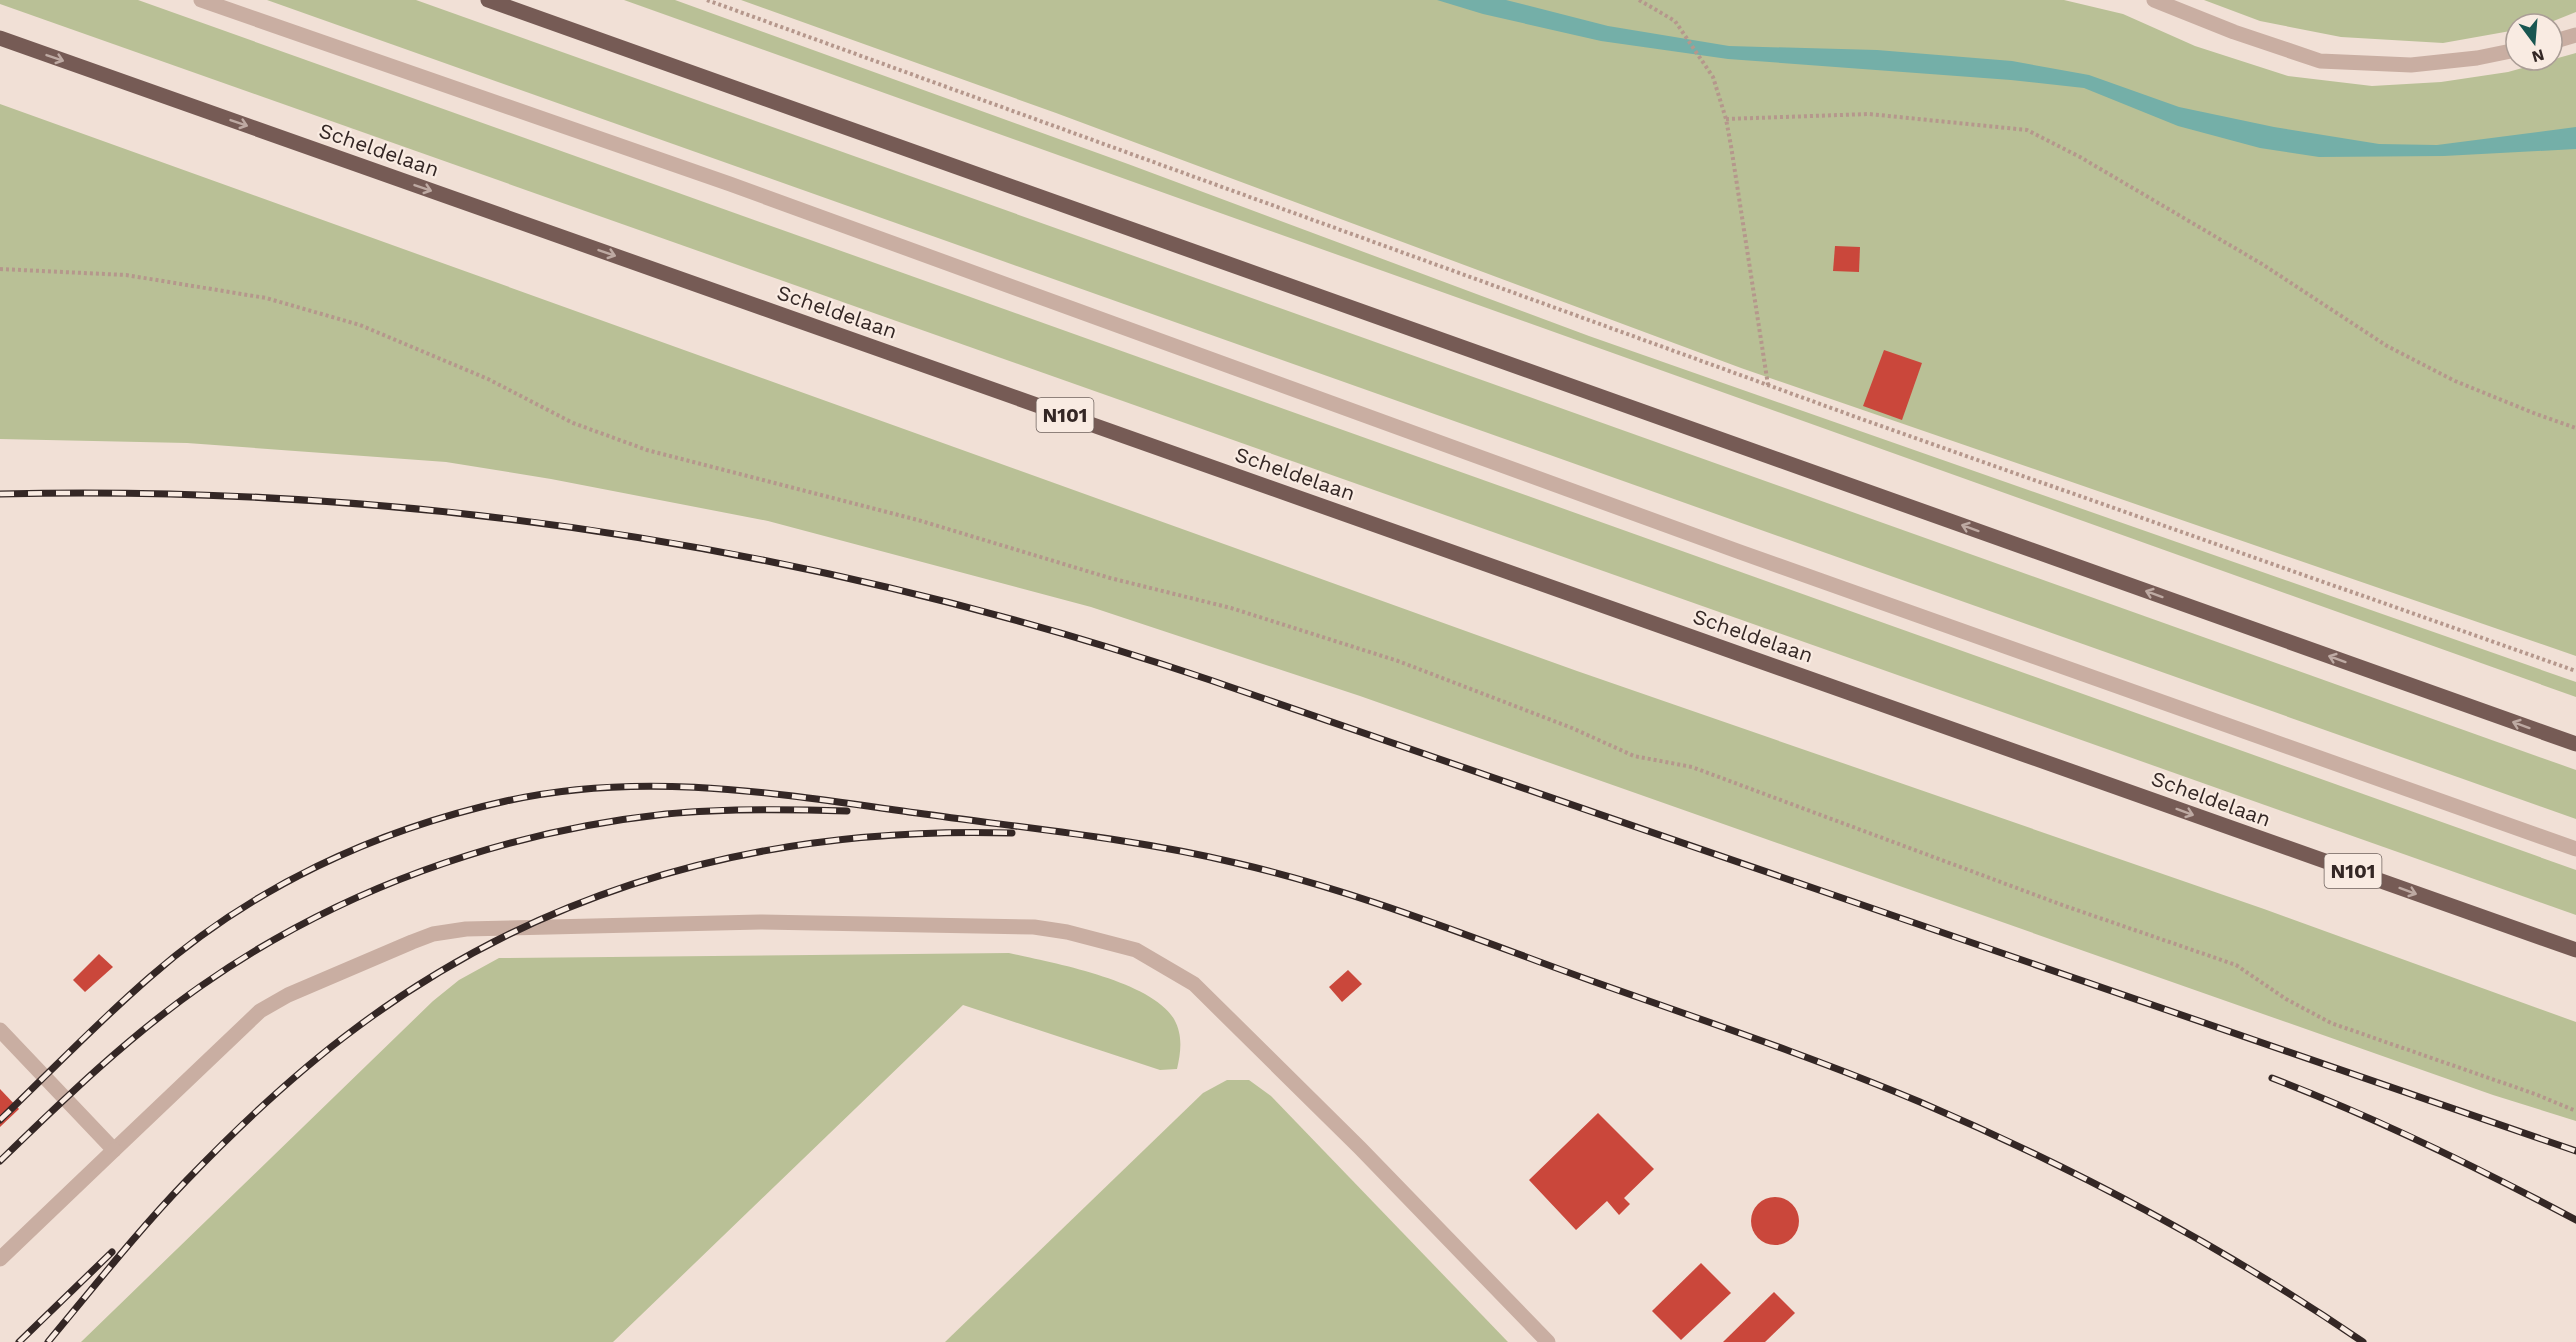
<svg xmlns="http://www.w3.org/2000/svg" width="2576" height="1342" viewBox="0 0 2576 1342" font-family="'Work Sans',sans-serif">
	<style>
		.green { fill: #b9c096 }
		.water { fill: #74afa8 }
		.building { fill: #ca473b }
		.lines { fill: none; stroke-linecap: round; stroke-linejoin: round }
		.path { stroke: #b5978c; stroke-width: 4; stroke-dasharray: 3 3; stroke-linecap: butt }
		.service { stroke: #c9aea2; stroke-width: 15 }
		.primary { stroke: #765b55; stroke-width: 15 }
		.rail-casing { stroke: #342725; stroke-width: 7 }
		.rail { stroke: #f9ebe2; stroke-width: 4.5; stroke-dasharray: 14; stroke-linecap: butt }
		.oneway { stroke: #beaaa3 }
		.labels { text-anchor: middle; stroke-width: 4.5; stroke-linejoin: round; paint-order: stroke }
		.shield { fill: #f9ebe2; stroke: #6f625e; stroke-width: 1.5 }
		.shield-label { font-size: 20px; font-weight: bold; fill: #342725 }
		.street-label { font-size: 21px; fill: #342725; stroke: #f9ebe2 }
	</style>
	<rect width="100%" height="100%" fill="#f1e0d6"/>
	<g class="green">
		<path d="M0 0H138L2576 870V915L0 4Z"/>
		<path d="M267 0H416L2576 770V819Z"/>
		<path d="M624 0H675L1128 164 1589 336 2576 682V697Z"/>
		<path d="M741 0H2064L2123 14 2195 46 2288 76 2372 86 2441 82 2508 72 2576 53V656L1741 368 1056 113Z"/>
		<path d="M2204 0H2576V12L2546 24H2516V30L2443 43 2341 37 2260 21Z"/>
		<path d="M0 104 1577 671 2264 909 2576 1022V1121L2493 1095 1360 696 1091 607 768 521 551 479 446 462 187 443 0 439Z"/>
		<path d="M1009 953C1052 963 1150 980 1174 1019 1183 1035 1181 1052 1177 1069L1160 1070 963 1005 613 1342H81L433 1001 459 980 499 958Z"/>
		<path d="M1227 1080H1249L1271 1096 1508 1342H945L1203 1093Z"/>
	</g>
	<path class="water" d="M1437 0H1506L1608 26 1729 46 1877 50 2012 61 2089 75 2179 107 2274 127 2379 144 2437 145 2576 127V149L2444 156 2319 157 2260 148 2178 126 2084 88 2011 80 1728 59 1601 41 1483 14Z"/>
	<g class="building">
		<path d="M1835 246 1860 247 1859 272 1833 271Z"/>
		<path d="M1884 350 1922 363 1902 420 1863 406Z"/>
		<path d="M99 954 113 967 85 992 73 980Z"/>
		<path d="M1348 970 1362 984 1342 1002 1329 987Z"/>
		<path d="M0 1089 19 1109 0 1127Z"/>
		<path d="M1598 1113 1654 1169 1624 1198 1630 1204 1619 1215 1607 1201 1576 1230 1529 1180Z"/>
		<circle cx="1775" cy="1221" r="24"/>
		<path d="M1701 1263 1731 1293 1681 1340 1652 1311Z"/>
		<path d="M1774 1292 1795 1313 1765 1342H1723Z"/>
	</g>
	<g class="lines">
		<g class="path">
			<path d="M707 0 1867 421 2576 671"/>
			<path d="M1639 0 1675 21 1713 77 1726 119 1731 146 1768 385"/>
			<path d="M1726 119 1869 114 2027 130 2080 157 2262 264 2387 346 2455 381 2536 414 2576 428"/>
			<path d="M0 269 126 275 266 298 360 325 488 379 573 423 647 450 918 520 1110 578 1231 608 1398 661 1572 728 1634 756 1692 767 2065 906 2236 965 2286 999 2331 1023 2535 1094 2576 1111"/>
		</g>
		<g class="service">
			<path d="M201 0 730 184 1740 552 2576 849"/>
			<path d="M2154 0 2234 32 2320 61 2411 65 2477 58 2516 50"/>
			<path d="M2552 42 2576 35"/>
			<path d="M0 1030 114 1150 260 1011 288 995 412 942 433 934 466 929 760 922 1034 927 1067 932 1136 950 1194 984 1360 1148 1548 1342"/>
			<path d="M0 1259 114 1150"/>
		</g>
		<g class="primary">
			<path d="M488 0 2576 744"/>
			<path d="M0 38 2576 950"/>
		</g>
		<defs>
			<g id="rail">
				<path d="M0 494C416 484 816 547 1210 680L2576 1151"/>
				<path d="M2272 1078C2377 1118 2477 1167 2576 1220"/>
				<path d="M0 1120C50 1072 98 1022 150 977 251 888 375 830 506 801 643 770 780 794 917 813 1023 828 1132 838 1236 863 1358 891 1475 939 1592 981 1702 1020 1813 1057 1920 1102 2074 1168 2224 1247 2363 1342"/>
				<path d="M0 1161C64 1099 128 1037 201 986 338 890 500 832 666 814 726 808 787 809 847 811"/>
				<path d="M19 1342 112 1252"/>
				<path d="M48 1342C93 1288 137 1232 186 1181 238 1127 295 1073 356 1028 550 883 773 826 1012 833"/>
			</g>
		</defs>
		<use href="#rail" class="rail-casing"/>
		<use href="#rail" class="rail"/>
	</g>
	<defs><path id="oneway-shaft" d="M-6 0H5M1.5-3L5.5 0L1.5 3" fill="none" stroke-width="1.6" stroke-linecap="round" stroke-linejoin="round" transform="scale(1.5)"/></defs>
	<g class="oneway">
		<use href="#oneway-shaft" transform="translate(55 58) rotate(19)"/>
		<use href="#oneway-shaft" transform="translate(239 123) rotate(19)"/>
		<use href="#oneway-shaft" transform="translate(423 188) rotate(19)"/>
		<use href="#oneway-shaft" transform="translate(607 253) rotate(19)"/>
		<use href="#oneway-shaft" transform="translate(1970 528) rotate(-160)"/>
		<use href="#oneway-shaft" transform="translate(2154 594) rotate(-160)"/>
		<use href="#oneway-shaft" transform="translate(2337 659) rotate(-160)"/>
		<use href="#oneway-shaft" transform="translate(2521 725) rotate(-160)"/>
		<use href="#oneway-shaft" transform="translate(2185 812) rotate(20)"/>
		<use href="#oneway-shaft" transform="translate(2408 891) rotate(20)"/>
	</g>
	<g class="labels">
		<g class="shield">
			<rect x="1036.5" y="398" width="57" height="34" rx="4.5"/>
			<rect x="2324.5" y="854" width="57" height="34" rx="4.5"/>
		</g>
		<g class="shield-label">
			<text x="1065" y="422">N101</text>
			<text x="2353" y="878">N101</text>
		</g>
		<g class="street-label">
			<text transform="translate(379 150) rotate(19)" y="7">Scheldelaan</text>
			<text transform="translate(837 312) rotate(19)" y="7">Scheldelaan</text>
			<text transform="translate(1295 474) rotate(19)" y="7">Scheldelaan</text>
			<text transform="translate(1753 636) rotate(19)" y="7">Scheldelaan</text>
			<text transform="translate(2211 799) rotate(20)" y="7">Scheldelaan</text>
		</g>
	</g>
	<g transform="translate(2534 42) rotate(164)"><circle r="28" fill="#f9ebe2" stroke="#aa9d96" stroke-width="1.5"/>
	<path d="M0-4.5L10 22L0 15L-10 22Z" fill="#195651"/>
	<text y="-9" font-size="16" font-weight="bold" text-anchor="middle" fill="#342725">N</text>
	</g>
</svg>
